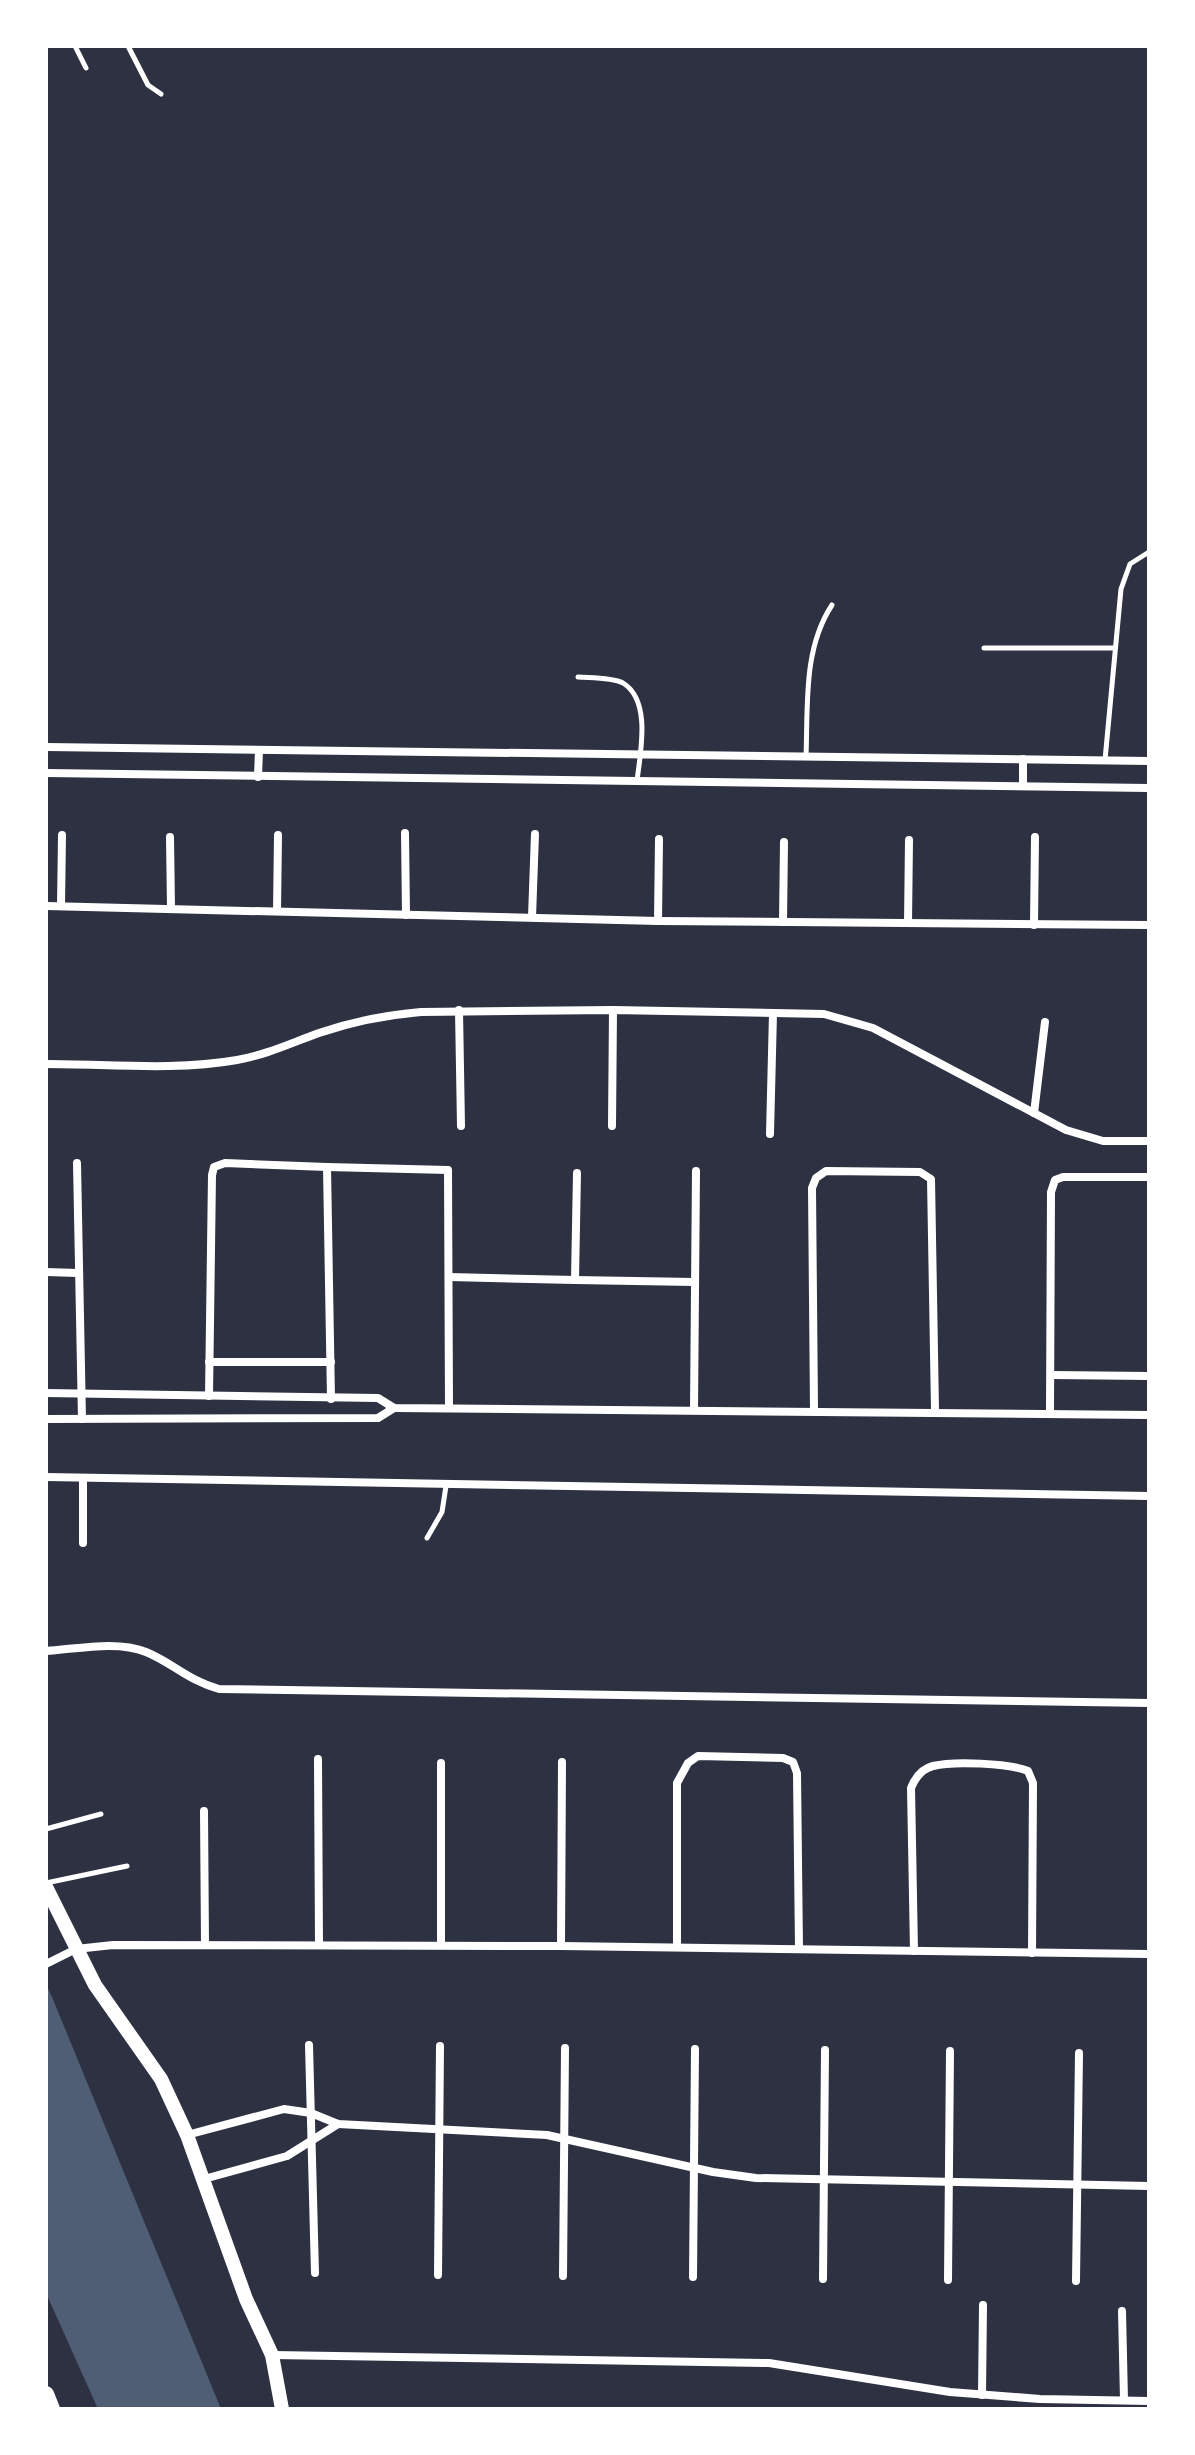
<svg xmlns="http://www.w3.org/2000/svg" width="1195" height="2455" viewBox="0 0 1195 2455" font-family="'Golos Text',sans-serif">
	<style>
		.water { fill: #4f5d75 }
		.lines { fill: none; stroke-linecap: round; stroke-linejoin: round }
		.service { stroke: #fff; stroke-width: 5 }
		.minor { stroke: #fff; stroke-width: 8 }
		.tertiary { stroke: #fff; stroke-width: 14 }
		.primary { stroke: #fff; stroke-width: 16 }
	</style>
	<rect width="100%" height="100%" fill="#2d3142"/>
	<path class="water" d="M46 1984 52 1997 221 2409H98L46 2293Z"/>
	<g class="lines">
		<g class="service">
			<path d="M75 46 86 68"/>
			<path d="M128 46 148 85 161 94"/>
			<path d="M984 648H1114"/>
			<path d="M578 677C591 678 611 677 623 683 652 701 640 754 637 781"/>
			<path d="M806 757C808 705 803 649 832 605"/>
			<path d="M1105 760 1121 589 1130 564 1149 552"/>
			<path d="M427 1538 442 1512 446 1486"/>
			<path d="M46 1829 101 1814"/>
			<path d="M46 1883 127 1866"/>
		</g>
		<g class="minor">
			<path d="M46 747 1149 761"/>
			<path d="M46 773 1149 788"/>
			<path d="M258 777 259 750"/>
			<path d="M1023 786V759"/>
			<path d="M405 833 406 915"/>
			<path d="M170 837 171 908"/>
			<path d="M46 906 658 921 1149 925"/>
			<path d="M61 906 62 835"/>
			<path d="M277 911 278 835"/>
			<path d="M532 917 535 834"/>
			<path d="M658 921 659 839"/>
			<path d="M783 922 784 842"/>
			<path d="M908 923 909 840"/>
			<path d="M1034 925 1035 837"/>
			<path d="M459 1010 461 1126"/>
			<path d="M46 1064C109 1064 175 1071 237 1060 266 1055 291 1043 319 1033 351 1022 387 1015 421 1012L613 1010 824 1014 873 1028 1066 1130 1103 1141H1149"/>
			<path d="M1034 1113 1045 1022"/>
			<path d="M612 1126 613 1010"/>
			<path d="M770 1134 773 1013"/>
			<path d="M77 1163 82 1419"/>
			<path d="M327 1167 448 1170 449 1408"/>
			<path d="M46 1272 78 1273"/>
			<path d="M449 1277 575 1280 577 1173"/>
			<path d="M575 1280 694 1282"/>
			<path d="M209 1362H331"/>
			<path d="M1051 1375 1149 1376"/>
			<path d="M46 1393 378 1398 394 1408 1149 1415"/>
			<path d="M209 1396 212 1175 214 1167 225 1163 327 1167 331 1399"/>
			<path d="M814 1409 812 1188 816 1178 826 1171 920 1172 931 1179 935 1410"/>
			<path d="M694 1410 696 1171"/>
			<path d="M1050 1412 1051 1192 1055 1180 1063 1177H1149"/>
			<path d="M46 1419 378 1418 394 1408"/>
			<path d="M46 1477 1149 1496"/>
			<path d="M83 1478V1543"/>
			<path d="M46 1651C77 1649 117 1640 146 1652 173 1663 187 1680 219 1689L1149 1703"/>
			<path d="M318 1759 319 1945"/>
			<path d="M441 1763V1945"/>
			<path d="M204 1811 205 1945"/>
			<path d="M561 1946 562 1762"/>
			<path d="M677 1947V1783L688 1763 698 1756 783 1758 793 1762 797 1773 799 1949"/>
			<path d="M914 1951 911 1788C915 1778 921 1769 933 1766 953 1761 1009 1763 1028 1771L1033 1783 1032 1953"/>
			<path d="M46 1964 76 1949 113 1945 561 1946 1149 1954"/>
			<path d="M309 2045 315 2273"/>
			<path d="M187 2135 284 2109 311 2113 338 2124 547 2135 713 2172 756 2178 1149 2186"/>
			<path d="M204 2179 287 2156 338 2124"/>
			<path d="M438 2275 440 2046"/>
			<path d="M563 2276 565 2048"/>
			<path d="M693 2277 695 2049"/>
			<path d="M823 2279 825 2050"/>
			<path d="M948 2280 950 2051"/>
			<path d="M1076 2281 1079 2053"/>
			<path d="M1122 2311 1124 2400"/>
			<path d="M272 2355 769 2363 950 2392 1040 2399 1149 2401"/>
			<path d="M982 2395 983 2305"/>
		</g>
		<path class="tertiary" d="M46 1887 95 1985 161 2079 187 2135 246 2299 272 2355 282 2409"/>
		<path class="primary" d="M46 2394 52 2409"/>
	</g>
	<rect width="1195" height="2455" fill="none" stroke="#ffffff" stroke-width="96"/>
</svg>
